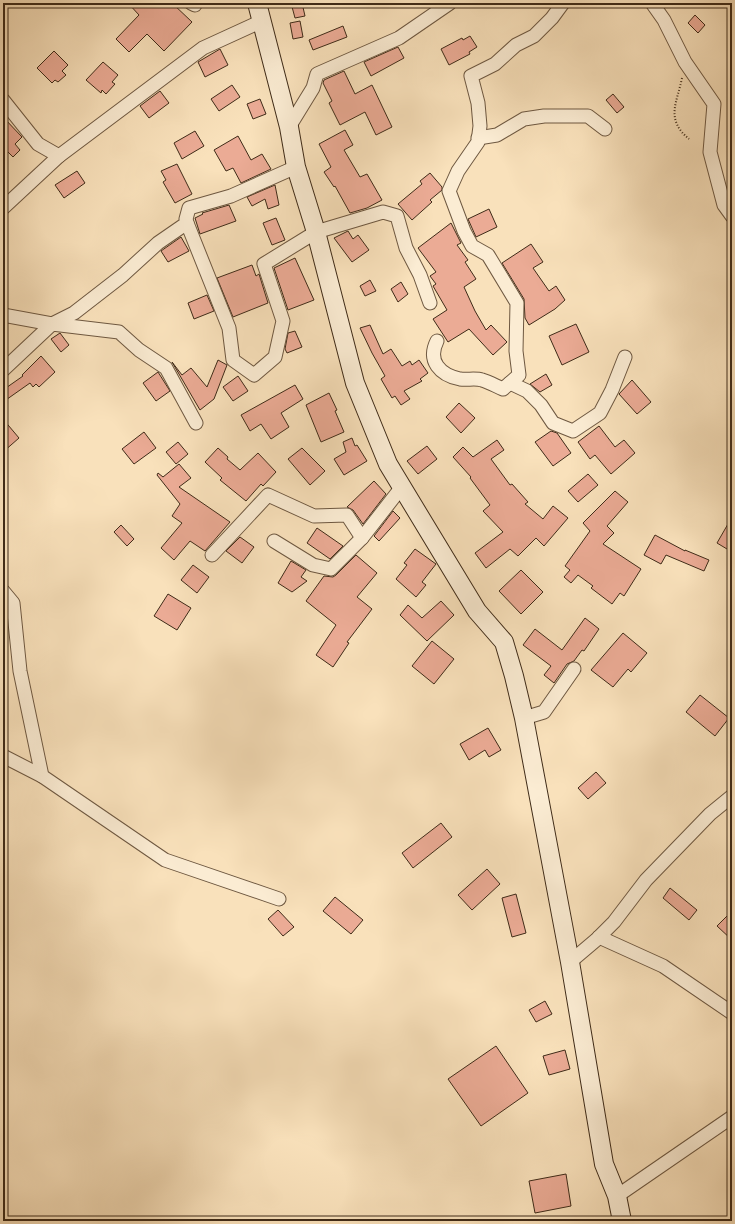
<svg xmlns="http://www.w3.org/2000/svg" width="735" height="1224" viewBox="0 0 735 1224" font-family="'Sorts Mill Goudy',serif">
	<style>
		.building { fill: #ebab95; stroke: #3f2b18 }
		.lines { fill: none; stroke-linecap: round; stroke-linejoin: round }
		.street-casing { stroke: #6e5841; stroke-width: 15 }
		.secondary-casing { stroke: #3f2b18; stroke-width: 20 }
		.path { stroke: #3f2b18; stroke-width: 2; stroke-dasharray: 1 2; stroke-linecap: butt }
		.street { stroke: #fbecd3; stroke-width: 13 }
		.secondary { stroke: #fbecd3; stroke-width: 18 }
	</style>
	<rect width="100%" height="100%" fill="#f9e1bb"/>
	<filter id="stains"><feTurbulence type="fractalNoise" baseFrequency=".005" numOctaves="4"/><feColorMatrix values="0 0 0 0 .2 0 0 0 0 .09 0 0 0 0 .02 0 0 0 .5 -.17"/></filter>
	<radialGradient id="worn" r=".72"><stop offset=".6" stop-color="#630" stop-opacity="0"/><stop offset="1" stop-color="#630" stop-opacity=".3"/></radialGradient>
	<g class="building">
		<path d="M128 3H172L192 22 164 51 147 34 129 52 116 39 139 15Z"/>
		<path d="M291 3H302L305 16 295 18Z"/>
		<path d="M695 15 705 25 698 33 688 23Z"/>
		<path d="M300 21 303 37 293 39 290 23Z"/>
		<path d="M343 26 347 37 313 50 309 40Z"/>
		<path d="M470 36 477 47 469 52 470 54 449 65 441 49 462 38 463 40Z"/>
		<path d="M398 47 404 58 371 76 364 62Z"/>
		<path d="M220 49 228 65 205 77 198 62Z"/>
		<path d="M54 51 68 65 62 71 66 75 58 82 55 80 52 83 37 68Z"/>
		<path d="M103 62 118 75 112 82 115 84 106 94 102 90 101 93 86 80Z"/>
		<path d="M344 71 355 94 372 85 392 127 376 135 365 112 340 125 329 103 332 101 323 83 324 80Z"/>
		<path d="M232 85 240 97 219 111 211 99Z"/>
		<path d="M160 91 169 103 149 118 140 106Z"/>
		<path d="M613 94 624 107 617 113 606 100Z"/>
		<path d="M260 99 266 114 253 119 247 104Z"/>
		<path d="M3 117 22 137 15 144 20 150 13 157 3 147Z"/>
		<path d="M345 130 353 145 344 150 360 177 367 174 382 200 367 208 350 213 335 186 334 187 324 172 331 167 319 144Z"/>
		<path d="M195 131 204 146 182 159 174 143Z"/>
		<path d="M238 136 251 160 262 154 271 169 241 183 233 168 226 171 214 150Z"/>
		<path d="M177 164 192 194 175 203 163 182 166 180 161 171Z"/>
		<path d="M77 171 85 183 64 198 55 185Z"/>
		<path d="M430 173 442 187V190L430 200 432 202 412 220 398 204 422 184 420 181Z"/>
		<path d="M275 185 279 205 268 209 265 199 252 206 247 197Z"/>
		<path d="M229 205 236 221 200 234 195 218 203 214 202 213Z"/>
		<path d="M489 209 497 227 476 237 468 219Z"/>
		<path d="M276 218 285 240 272 245 263 223Z"/>
		<path d="M451 223 461 243 457 245 468 260 465 262 476 279 464 287 475 311 486 330 491 325 507 342 493 355 469 329 448 342 433 319 447 310 433 286 436 284 430 276 436 272 418 248Z"/>
		<path d="M348 231 353 239 358 235 369 250 352 262 334 238Z"/>
		<path d="M181 237 189 251 168 262 161 251Z"/>
		<path d="M531 244 543 262 533 268 549 291 556 286 565 300 555 309 529 325 525 318 524 299 502 263Z"/>
		<path d="M295 258 314 300 288 310 274 268Z"/>
		<path d="M252 265 256 276 259 274 268 303 233 317 217 278Z"/>
		<path d="M370 280 376 291 365 296 360 286Z"/>
		<path d="M401 282 408 294 398 302 391 289Z"/>
		<path d="M207 295 214 311 194 319 188 303Z"/>
		<path d="M576 324 589 352 562 365 549 336Z"/>
		<path d="M370 325 383 354 391 349 402 366 410 361 412 365 419 360 428 373 420 379 422 381 404 391 410 399 401 405 395 396 392 398 381 379 385 376 372 353 360 328Z"/>
		<path d="M295 331 302 347 287 353 285 349 288 333Z"/>
		<path d="M60 333 69 345 61 352 51 339Z"/>
		<path d="M41 356 55 372 39 387 36 384 33 387 30 383 3 402V390L23 376 22 375Z"/>
		<path d="M218 360 227 365 214 399 200 410 172 362 182 375 191 368 207 387Z"/>
		<path d="M158 372 170 391 156 401 143 383Z"/>
		<path d="M546 374 552 385 540 392 530 384Z"/>
		<path d="M238 376 248 391 233 401 223 387Z"/>
		<path d="M632 380 651 402 637 414 619 394Z"/>
		<path d="M295 385 303 399 281 413 289 427 271 439 261 424 250 431 241 415Z"/>
		<path d="M329 393 337 410 335 411 344 432 321 442 306 405Z"/>
		<path d="M459 403 475 418 461 433 446 417Z"/>
		<path d="M3 419 19 438 3 452Z"/>
		<path d="M599 426 615 447 624 440 635 453 611 474 595 455 590 459 578 442Z"/>
		<path d="M551 431 557 433 571 453 553 466 535 442Z"/>
		<path d="M144 432 156 448 134 464 122 449Z"/>
		<path d="M352 438 355 446 357 445 367 461 344 475 334 459 346 452 343 442Z"/>
		<path d="M497 440 504 450 491 459 510 485 512 484 528 502 525 504 543 519 553 506 568 518 544 546 536 538 518 556 510 549 486 568 475 553 503 532 483 511 490 505 470 478 471 477 453 457 463 447 473 457Z"/>
		<path d="M178 442 188 454 176 464 166 452Z"/>
		<path d="M427 446 437 459 418 474 407 461Z"/>
		<path d="M218 448 228 457 227 459 240 470 258 453 276 472 263 486 261 484 246 501 220 480 222 478 205 462Z"/>
		<path d="M302 448 325 471 310 485 288 459Z"/>
		<path d="M179 464 191 478 179 487 230 522 205 551 190 541 174 560 161 548 182 523 172 516 180 504 157 475 158 473 163 477Z"/>
		<path d="M588 474 598 485 578 502 568 491Z"/>
		<path d="M374 481 386 494 363 524 353 510 347 507Z"/>
		<path d="M615 491 628 502 607 526 614 533 603 544 641 569 624 596 620 593 612 604 591 588 593 586 578 575 571 583 564 577 570 570 565 566 590 531 583 523Z"/>
		<path d="M393 511 400 518 379 541 374 536Z"/>
		<path d="M732 517V552L717 543Z"/>
		<path d="M121 525 134 539 127 546 114 532Z"/>
		<path d="M317 528 343 546 330 559 307 543Z"/>
		<path d="M655 535 685 551V550L709 560 704 571 666 555 661 564 644 555Z"/>
		<path d="M240 537 254 547 242 563 226 551Z"/>
		<path d="M415 549 436 564 422 582 426 585 416 597 396 579 407 565 404 563Z"/>
		<path d="M356 555 377 573 357 597 372 609 347 642 349 643 333 667 316 655 336 625 306 601 324 576 333 577 336 575Z"/>
		<path d="M291 561 306 570 301 577 307 581 292 592 278 583Z"/>
		<path d="M193 565 209 577 197 593 181 580Z"/>
		<path d="M521 570 543 592 521 614 499 591Z"/>
		<path d="M168 594 191 608 177 630 154 616Z"/>
		<path d="M441 601 454 615 427 641 400 615 408 605 422 618Z"/>
		<path d="M585 618 599 629 584 651 582 650 574 661 567 664 554 683 544 675 551 666 523 645 535 629 562 650Z"/>
		<path d="M623 633 647 653 631 672 628 669 613 687 591 670Z"/>
		<path d="M432 641 454 659 434 684 412 666Z"/>
		<path d="M700 695 729 718 715 736 686 712Z"/>
		<path d="M488 728 501 750 489 757 485 750 469 760 460 744Z"/>
		<path d="M596 772 606 783 588 799 578 788Z"/>
		<path d="M441 823 452 837 413 868 402 853Z"/>
		<path d="M487 869 500 884 472 910 458 895Z"/>
		<path d="M670 888 697 910 689 920 663 898Z"/>
		<path d="M516 894 526 933 512 937 502 898Z"/>
		<path d="M335 897 363 920 351 934 323 911Z"/>
		<path d="M278 910 294 927 283 936 268 919Z"/>
		<path d="M732 911V940L717 926Z"/>
		<path d="M545 1001 552 1014 536 1022 529 1010Z"/>
		<path d="M496 1046 528 1093 481 1126 448 1079Z"/>
		<path d="M565 1050 570 1069 549 1075 543 1056Z"/>
		<path d="M566 1174 571 1206 535 1213 529 1181Z"/>
	</g>
	<g class="lines">
		<defs>
			<g id="street">
				<path d="M191 3 195 5"/>
				<path d="M652 3 664 20 685 62 714 104 710 152 724 205 732 216"/>
				<path d="M3 100 38 144 59 156"/>
				<path d="M289 127 313 88 317 74 399 38 450 3"/>
				<path d="M478 138 497 135 524 119 544 116H588L605 129"/>
				<path d="M3 208 59 156 203 48 262 21"/>
				<path d="M187 223 229 328 233 360 254 375 275 357 283 321 264 264 316 232 383 212 397 216 406 248 420 275 430 303"/>
				<path d="M3 315 52 324 74 313 123 275 158 243 187 223 186 219 189 208 231 196 296 167"/>
				<path d="M437 341C427 361 440 375 460 379 467 380 476 378 482 380 489 382 496 386 503 389L519 375 516 351 517 303 488 255 472 246 464 231 449 191 458 171 478 142 480 126 478 103 471 76 495 64 516 45 534 36 552 18 563 3"/>
				<path d="M3 370 52 324 119 332 139 350 166 368 196 423"/>
				<path d="M510 383 527 391 541 405 553 423 573 431 600 413 612 390 625 357"/>
				<path d="M274 541 313 565 331 569 362 538 401 488"/>
				<path d="M212 555 268 495 314 516 347 515 362 538"/>
				<path d="M3 591 13 603 20 671 42 776 165 860 279 899"/>
				<path d="M524 718 544 712 574 669"/>
				<path d="M3 756 42 776"/>
				<path d="M599 937 663 966 732 1013"/>
				<path d="M570 962 596 940 614 922 646 880 710 814 732 796"/>
				<path d="M617 1196 732 1117"/>
			</g>
			<path id="secondary" d="M257 3 289 127 296 167 316 232 355 383 388 464 477 611 504 642 514 676 524 718 570 962 604 1164 617 1196 622 1221"/>
		</defs>
		<use href="#street" class="street-casing"/>
		<use href="#secondary" class="secondary-casing"/>
		<path class="path" d="M682 78C677 103 665 119 689 139"/>
		<use href="#street" class="street"/>
		<use href="#secondary" class="secondary"/>
	</g>
	<rect width="735" height="1224" fill="none" stroke="#f9e1bb" stroke-width="16"/>
	<rect x="4" y="4" width="727" height="1216" fill="none" stroke="#3f2b18" stroke-width="2"/>
	<rect x="8" y="8" width="719" height="1208" fill="none" stroke="#3f2b18"/>
	<rect width="100%" height="100%" filter="url(#stains)"/>
	<rect width="100%" height="100%" fill="url(#worn)"/>
</svg>
